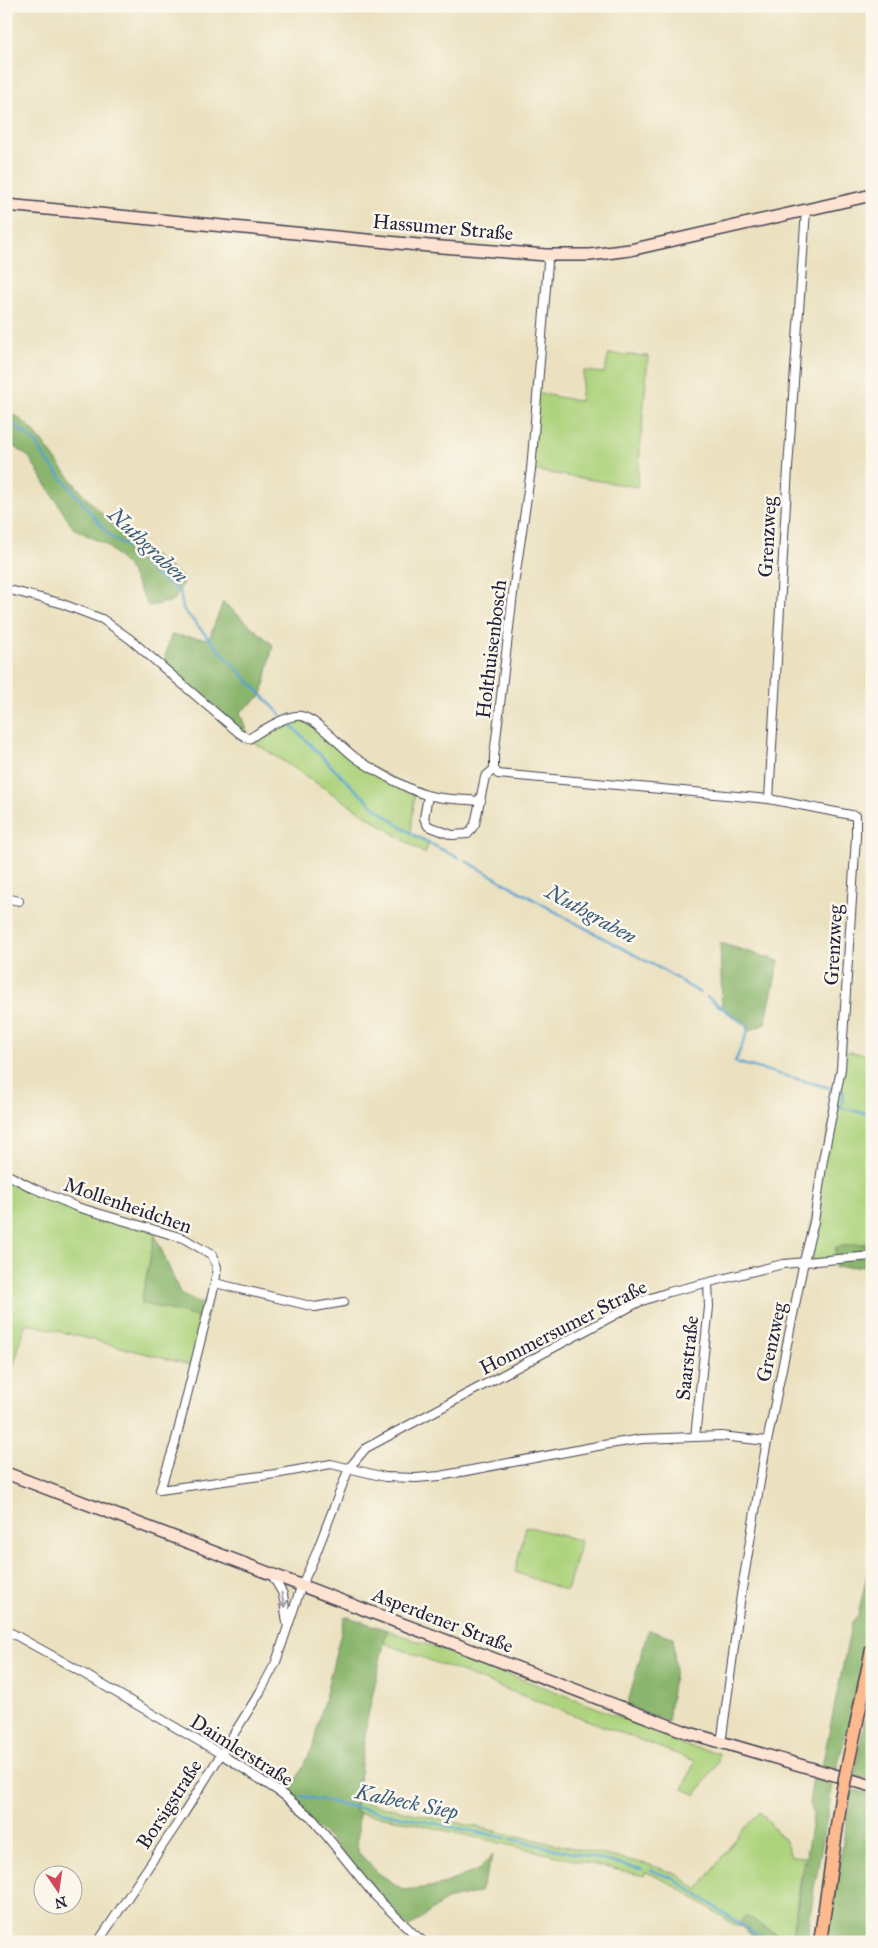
<svg xmlns="http://www.w3.org/2000/svg" width="878" height="1948" viewBox="0 0 878 1948" font-family="'IM FELL Great Primer',serif">
	<style>
		.green { fill: #add37d; stroke: #687a5c }
		.forest { fill: #8ab56c; stroke: #566c54 }
		.lines { fill: none; stroke-linecap: round; stroke-linejoin: round }
		.stream { stroke: #58a2d0; stroke-width: 2.5 }
		.street-casing { stroke: #403f4f; stroke-width: 10 }
		.secondary-casing { stroke: #403f4f; stroke-width: 14 }
		.primary-casing { stroke: #403f4f; stroke-width: 15 }
		.street { stroke: #fff; stroke-width: 8 }
		.secondary { stroke: #fee3d2; stroke-width: 11 }
		.primary { stroke: #fcba8e; stroke-width: 12 }
		.primary-bridge-casing { stroke: #403f4f; stroke-width: 15; stroke-linecap: butt }
		.primary-bridge { stroke: #fcba8e; stroke-width: 12 }
		.oneway { stroke: #9c9ca7 }
		.labels { text-anchor: middle; stroke-width: 5; stroke-linejoin: round; paint-order: stroke }
		.street-label { font-size: 20px; fill: #22223b; stroke: #fbf7ec }
		.water-label { font-size: 21px; font-style: italic; fill: #3a5c7e; stroke: #fbf7ec }
	</style>
	<rect width="100%" height="100%" fill="#fbf7ec"/>
	<filter id="ink" filterUnits="userSpaceOnUse"><feTurbulence type="fractalNoise" baseFrequency=".02" numOctaves="2"/><feDisplacementMap in="SourceGraphic" scale="10" xChannelSelector="R" yChannelSelector="G"/><feConvolveMatrix kernelMatrix="1 2 1 2 8 2 1 2 1" color-interpolation-filters="sRGB"/></filter>
	<filter id="wash" filterUnits="userSpaceOnUse"><feTurbulence type="fractalNoise" baseFrequency=".0096" numOctaves="4" result="noise"/><feDisplacementMap in="SourceGraphic" scale="20" xChannelSelector="R" yChannelSelector="G"/><feGaussianBlur stdDeviation="1.12" result="paint"/><feColorMatrix in="noise" values="0 0 0 0 0 0 0 0 0 0 0 0 0 0 0 0 0 1.4 0 .05"/><feComposite in="paint" operator="in"/></filter>
	<g filter="url(#wash)">
		<rect width="100%" height="100%" fill="#ebe1c0"/>
		<g class="green">
			<path d="M609 354 648 356 637 487 531 470 537 393 580 401 584 371 604 373Z"/>
			<path d="M300 716 356 758 415 791 411 833 429 842 425 854 249 739Z"/>
			<path d="M843 1051 872 1055V1243L836 1247 835 1259 804 1261Z"/>
			<path d="M6 1174 77 1207 152 1229 155 1235 141 1303 206 1319 194 1366 26 1323 6 1391Z"/>
			<path d="M526 1526 581 1541 567 1591 515 1572Z"/>
			<path d="M387 1630 554 1691 640 1725 680 1744 719 1753 718 1762 696 1795 683 1789 695 1761 384 1643Z"/>
			<path d="M357 1801 651 1865 678 1875 698 1890 739 1834 760 1812 785 1841 791 1856 804 1857 791 1942 745 1916 739 1925H735L674 1885 646 1872 644 1876 395 1819 359 1813 355 1811Z"/>
		</g>
		<g class="forest">
			<path d="M6 411C32 422 45 447 62 468 73 482 85 497 97 509 124 534 155 556 184 579L174 601 148 606 128 567 106 545 73 528 29 457 6 441Z"/>
			<path d="M223 602 273 645 262 695 240 712 249 739 162 668 171 635 209 639Z"/>
			<path d="M720 943 779 961 765 1024 748 1031 746 1025 722 1007Z"/>
			<path d="M155 1235 180 1293 209 1307 206 1319 141 1303Z"/>
			<path d="M872 1243V1265L835 1268 836 1247Z"/>
			<path d="M872 1553V1634L836 1771 822 1766 852 1622 858 1615Z"/>
			<path d="M345 1616 387 1630 367 1720 355 1811 359 1813 357 1851 378 1873 404 1890 438 1886 478 1870 493 1855 480 1892 446 1900 408 1928 334 1844 287 1798 312 1749Z"/>
			<path d="M648 1630 673 1637 675 1667 668 1722 627 1706Z"/>
			<path d="M872 1682V1780L854 1776Z"/>
			<path d="M813 1778 833 1784 814 1889 807 1942H791L813 1815 809 1804Z"/>
			<path d="M852 1789 872 1795V1942H826Z"/>
			<path d="M745 1916 789 1942H760L739 1925Z"/>
		</g>
		<g class="lines">
			<g class="stream">
				<path d="M6 421 15 425 35 442 46 459 111 537 126 546 150 571 180 592 183 609 219 650 283 717"/>
				<path d="M288 722C327 761 364 804 411 833 426 842 443 850 459 858"/>
				<path d="M466 861 570 920 661 969 700 993"/>
				<path d="M707 997 746 1025 748 1031 735 1062 834 1089"/>
				<path d="M840 1091 844 1092 841 1108 872 1115"/>
				<path d="M301 1796 506 1838"/>
				<path d="M511 1839 642 1869"/>
				<path d="M651 1870 674 1879 767 1942"/>
			</g>
		</g>
	</g>
	<g filter="url(#ink)">
		<g class="lines">
			<defs>
				<g id="street">
					<path d="M546 255 548 263 531 470 514 585 494 756V769L498 774 769 799"/>
					<path d="M6 589 60 603 102 619 130 639 239 733 249 739C260 731 288 714 301 716 317 719 342 748 356 758 370 768 410 791 427 795 444 800 463 799 481 801"/>
					<path d="M428 796 424 818 428 826 452 835 468 834 475 824 485 777 494 769"/>
					<path d="M6 898 19 901"/>
					<path d="M6 1174 33 1188 77 1207 183 1238 212 1255 217 1267 215 1283 175 1443 160 1490 275 1474 331 1464 385 1477 416 1478 440 1476 603 1445 642 1439 721 1436 767 1441"/>
					<path d="M215 1283 315 1307 344 1302"/>
					<path d="M695 1437 709 1307 708 1283"/>
					<path d="M272 1575 283 1594 287 1623"/>
					<path d="M6 1630 62 1661 221 1754 281 1793 312 1818 375 1896 413 1933 424 1942"/>
					<path d="M721 1744 741 1595 765 1452 804 1261 814 1222 823 1160 841 1069 856 837V816L769 799 788 468 806 210"/>
					<path d="M98 1942 183 1815 260 1692 276 1662 301 1587 315 1556 349 1468 366 1448 639 1302 669 1292 783 1264 872 1256"/>
				</g>
				<g id="secondary">
					<path d="M6 205 429 246 546 255H590L630 250 872 195"/>
					<path d="M6 1473 686 1732 872 1786"/>
				</g>
				<g id="primary">
					<path d="M848 1764 872 1649"/>
					<path d="M820 1942 841 1798"/>
				</g>
			</defs>
			<use href="#street" class="street-casing"/>
			<use href="#secondary" class="secondary-casing"/>
			<use href="#primary" class="primary-casing"/>
			<use href="#street" class="street"/>
			<use href="#secondary" class="secondary"/>
			<use href="#primary" class="primary"/>
			<defs>
				<path id="primary-bridge" d="M841 1798 848 1764"/>
			</defs>
			<use href="#primary-bridge" class="primary-bridge-casing"/>
			<use href="#primary-bridge" class="primary-bridge"/>
		</g>
		<defs><path id="oneway-shaft" d="M-6 0H5M1.5-3L5.5 0L1.5 3" fill="none" stroke-width="1.6" stroke-linecap="round" stroke-linejoin="round" transform="scale(1.25)"/></defs>
		<use class="oneway" href="#oneway-shaft" transform="translate(283 1600) rotate(79)"/>
	</g>
	<g class="labels">
		<g class="street-label">
			<text transform="translate(443 227) rotate(5)" y="7">Hassumer Straße</text>
			<text transform="translate(767 537) rotate(-87)" y="7">Grenzweg</text>
			<text transform="translate(491 649) rotate(-83)" y="7">Holthuisenbosch</text>
			<text transform="translate(833 945) rotate(-87)" y="7">Grenzweg</text>
			<text transform="translate(128 1205) rotate(19)" y="7">Mollenheidchen</text>
			<text transform="translate(563 1327) rotate(-27)" y="7">Hommersumer Straße</text>
			<text transform="translate(771 1342) rotate(-78)" y="7">Grenzweg</text>
			<text transform="translate(687 1358) rotate(-84)" y="7">Saarstraße</text>
			<text transform="translate(443 1620) rotate(21)" y="7">Asperdener Straße</text>
			<text transform="translate(242 1750) rotate(32)" y="7">Daimlerstraße</text>
			<text transform="translate(169 1804) rotate(-57)" y="7">Borsigstraße</text>
		</g>
		<g class="water-label">
			<text transform="translate(148 545) rotate(43)" y="7">Nuthgraben</text>
			<text transform="translate(591 914) rotate(29)" y="7">Nuthgraben</text>
			<text transform="translate(407 1802) rotate(12)" y="7">Kalbeck Siep</text>
		</g>
	</g>
	<rect width="878" height="1948" fill="none" stroke="#fbf7ec" stroke-width="25"/>
	<g transform="translate(58 1890) rotate(167)"><circle r="24" fill="#fbf7ec" stroke="#a4a2a5"/>
	<path d="M0-4L9 19L0 12L-9 19Z" fill="#d1495b"/>
	<text y="-8" font-size="14" font-weight="bold" text-anchor="middle" fill="#22223b">N</text>
	</g>
</svg>
